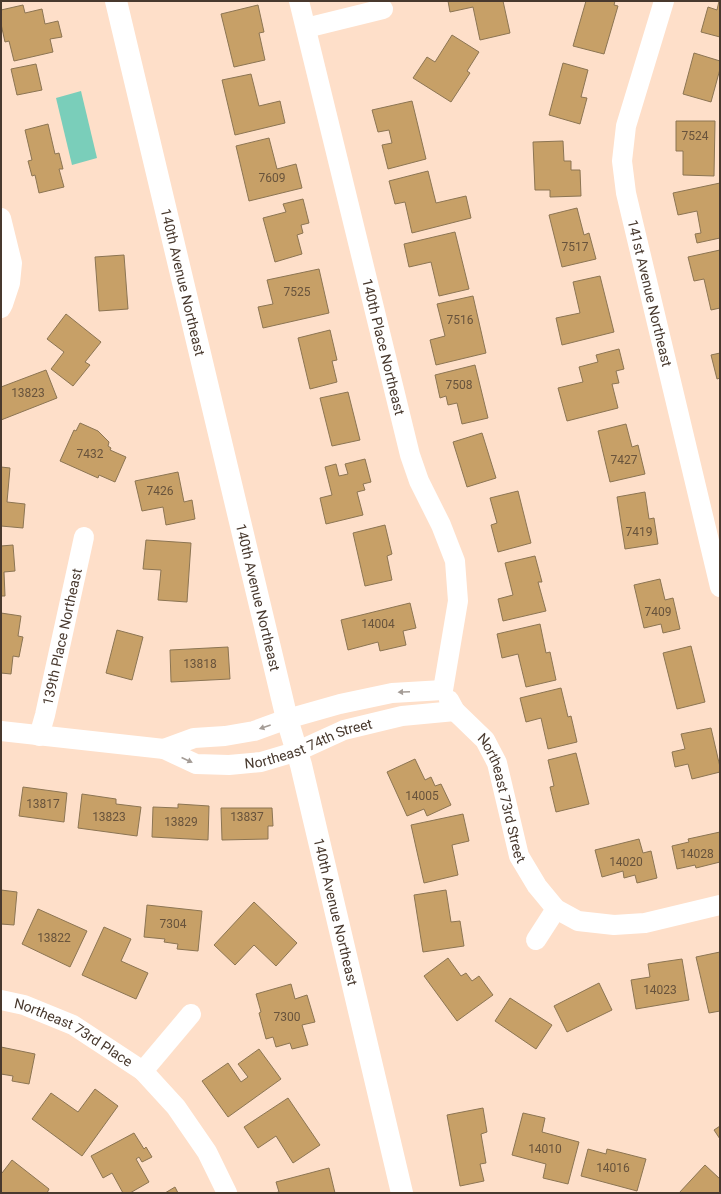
<svg xmlns="http://www.w3.org/2000/svg" width="721" height="1194" viewBox="0 0 721 1194" font-family="Roboto,sans-serif">
	<style>
		.water { fill: #7aceba }
		.building { fill: #c7a067; stroke: #8c7553 }
		.lines { fill: none; stroke-linecap: round; stroke-linejoin: round }
		.street { stroke: #fff; stroke-width: 20 }
		.secondary { stroke: #fff; stroke-width: 22 }
		.oneway { fill: #a49c96 }
		.labels { text-anchor: middle; stroke-width: 3.5; stroke-linejoin: round; paint-order: stroke }
		.number-label { font-size: 12px; fill: #68533c }
		.street-label { font-size: 14px; fill: #48392e; stroke: #fedfc9 }
	</style>
	<rect width="100%" height="100%" fill="#fedfc9"/>
	<path class="water" d="M81 91 97 158 72 165 56 98Z"/>
	<g class="building">
		<path d="M448 1H503L510 33 480 40 473 7 450 12Z"/>
		<path d="M586 1H615L614 5 618 6 604 54 573 46Z"/>
		<path d="M719 1H720V37L701 32 708 7 717 10Z"/>
		<path d="M23 5 25 13 42 9 45 24 58 21 62 37 50 39 53 52 14 61 9 41 5 42 1 24V10Z"/>
		<path d="M258 5 264 32 259 33 265 60 234 67 221 14Z"/>
		<path d="M452 35 479 52 467 71 470 73 451 102 413 78 427 57 435 62Z"/>
		<path d="M694 53 720 61V69L711 102 683 94Z"/>
		<path d="M563 63 588 70 581 97 587 98 580 124 549 115Z"/>
		<path d="M36 64 42 90 17 95 11 69Z"/>
		<path d="M251 74 259 106 280 101 285 123 235 135 222 80Z"/>
		<path d="M412 101 426 159 388 169 382 145 392 143 389 130 378 132 372 110Z"/>
		<path d="M676 121H715L714 176 683 175V151H676Z"/>
		<path d="M48 124 55 154 59 153 63 169H59L64 187 39 193 35 175 32 176 28 161 32 160 25 130Z"/>
		<path d="M269 138 277 169 296 164 302 188 249 201 236 146Z"/>
		<path d="M563 141 564 161H571V170H580L581 196 550 197V190H535L533 142Z"/>
		<path d="M428 171 436 203 466 196 471 218 412 233 405 202 395 204 389 181Z"/>
		<path d="M720 183V238L697 243 695 234 701 233 697 211 678 215 673 193Z"/>
		<path d="M303 199 309 223 301 225 303 233 297 235 302 254 275 262 263 218 286 212 283 204Z"/>
		<path d="M577 208 584 235 589 233 596 259 562 267 549 215Z"/>
		<path d="M455 232 469 289 439 296 431 262 409 267 404 244Z"/>
		<path d="M720 250V308L711 310 704 279 694 281 688 257Z"/>
		<path d="M124 255 128 309 99 311 95 257Z"/>
		<path d="M319 269 329 313 263 328 258 307 273 304 267 280Z"/>
		<path d="M600 276 614 332 562 345 556 318 580 313 573 282Z"/>
		<path d="M473 296 486 353 436 365 430 340 445 336 437 304Z"/>
		<path d="M66 314 101 342 85 362 90 365 73 386 51 369 64 352 47 339Z"/>
		<path d="M330 330 337 360 332 361 337 382 310 389 298 338Z"/>
		<path d="M619 349 624 369 616 371 619 383 612 384 618 408 567 421 558 388 583 382 579 367 598 362 596 355Z"/>
		<path d="M720 353V378L717 379 711 355Z"/>
		<path d="M475 365 488 418 462 424 457 403 448 405 446 396 440 398 435 375Z"/>
		<path d="M46 370 57 398 1 420V387Z"/>
		<path d="M348 392 360 440 332 446 320 398Z"/>
		<path d="M80 423 98 431 109 442 108 446 111 448 110 450 126 457 115 482 99 475 98 478 60 461 74 430 76 431Z"/>
		<path d="M626 424 632 447 638 445 645 474 610 482 598 431Z"/>
		<path d="M482 433 496 478 467 487 453 442Z"/>
		<path d="M365 459 371 482 363 484 365 490 357 492 363 515 326 524 320 498 332 495 325 467 336 464 339 476 348 474 345 464Z"/>
		<path d="M1 467 10 468 7 502 25 504 23 528 1 526Z"/>
		<path d="M178 472 184 502 192 500 195 519 166 525 163 507 142 511 135 481Z"/>
		<path d="M518 491 531 543 498 552 491 525 497 523 490 498Z"/>
		<path d="M645 492 649 519 654 518 658 544 625 549 617 497Z"/>
		<path d="M385 525 392 554 387 556 392 580 365 586 353 533Z"/>
		<path d="M146 540 191 543 187 602 158 600 161 570 143 569Z"/>
		<path d="M13 545 15 571 4 572 5 596H1V546Z"/>
		<path d="M535 556 542 582H538L546 611 503 621 498 599 513 595 505 563Z"/>
		<path d="M660 579 665 600 673 598 680 629 663 633 661 624 644 628 634 585Z"/>
		<path d="M410 603 416 628 403 631 406 645 380 651 378 642 348 650 341 620Z"/>
		<path d="M1 613 21 616 18 636 23 637 19 657 13 656 11 674 1 673Z"/>
		<path d="M540 624 546 653 550 652 556 680 526 687 518 654 502 658 497 634Z"/>
		<path d="M117 630 143 637 132 680 106 673Z"/>
		<path d="M691 646 705 702 677 709 663 653Z"/>
		<path d="M228 647 230 679 171 682 170 650Z"/>
		<path d="M561 688 568 717 571 716 577 742 548 749 541 718 526 722 520 698Z"/>
		<path d="M711 728 720 767V772L692 779 688 764 675 767 672 752 685 749 681 734Z"/>
		<path d="M576 753 589 804 556 812 550 787 554 786 548 760Z"/>
		<path d="M415 759 425 780 431 777 435 786 441 784 451 805 427 816 424 809 407 816 387 772Z"/>
		<path d="M23 787 67 793 64 822 19 816Z"/>
		<path d="M82 794 116 799V804L141 807 137 836 78 828Z"/>
		<path d="M178 804 209 806 208 840 152 837 153 807 178 808Z"/>
		<path d="M221 808H272L273 826H268V839L222 840Z"/>
		<path d="M463 814 469 841 452 845 458 875 424 883 411 825Z"/>
		<path d="M720 832V862L696 868 695 865 677 869 672 846 689 842 688 839Z"/>
		<path d="M639 839 643 853 651 851 657 878 637 883 635 875 624 878 623 871 602 877 595 850Z"/>
		<path d="M1 890 17 892 14 925 1 924Z"/>
		<path d="M446 890 451 922 460 921 464 946 423 952 414 895Z"/>
		<path d="M254 902 297 943 276 966 254 945 235 965 214 945Z"/>
		<path d="M147 905 202 911 198 951 177 949 178 944 164 942 165 939 144 937Z"/>
		<path d="M38 909 87 931 70 967 22 944Z"/>
		<path d="M104 927 131 939 121 961 148 973 136 999 82 975Z"/>
		<path d="M720 952V1011L709 1013 696 957Z"/>
		<path d="M448 958 461 976 466 973 472 981 479 976 493 995 457 1021 424 976Z"/>
		<path d="M682 959 689 1000 636 1009 631 980 650 977 648 964Z"/>
		<path d="M599 983 612 1010 567 1032 554 1006Z"/>
		<path d="M291 984 295 999 307 995 315 1022 302 1025 308 1045 292 1049 290 1043 276 1047 273 1037 266 1039 259 1013 261 1012 256 994Z"/>
		<path d="M510 998 552 1025 536 1049 495 1021Z"/>
		<path d="M1 1047 35 1054 29 1084 12 1081 13 1076 1 1074Z"/>
		<path d="M259 1049 281 1079 228 1117 202 1081 228 1063 241 1082 248 1077 238 1064Z"/>
		<path d="M95 1089 118 1106 82 1156 32 1119 51 1093 78 1112Z"/>
		<path d="M288 1098 320 1145 293 1163 276 1136 258 1148 244 1127Z"/>
		<path d="M483 1108 487 1132 481 1134 486 1163 480 1164 484 1181 460 1186 447 1115Z"/>
		<path d="M523 1113 545 1118 542 1132 579 1142 568 1184 543 1178 546 1164 512 1155Z"/>
		<path d="M720 1126V1139L714 1130Z"/>
		<path d="M134 1133 144 1149 146 1147 152 1157 142 1162 139 1157 136 1159 149 1182 130 1193H123L112 1173 103 1178 91 1156Z"/>
		<path d="M588 1149 606 1154 607 1149 646 1159 637 1191 581 1176Z"/>
		<path d="M12 1160 49 1189 47 1193H1V1172L2 1173Z"/>
		<path d="M705 1165 720 1179V1193H679Z"/>
		<path d="M329 1168 335 1193H274L279 1192 276 1182Z"/>
		<path d="M175 1187 178 1193H165Z"/>
	</g>
	<g class="lines">
		<g class="street">
			<path id="s1" d="M299 1 410 455 419 481 441 525 455 561 458 601 443 690"/>
			<path id="s2" d="M664 1 626 126 622 161 626 193 720 587"/>
			<path d="M306 28 383 9"/>
			<path d="M1 218 12 263 10 283 3 304 1 308"/>
			<path id="s3" d="M443 690 392 693 340 704 287 719 254 731 225 736 194 738 164 749 196 764 229 765 261 762 298 751 344 730 402 716 455 711"/>
			<path id="s4" d="M449 700 455 711 485 740 497 763 519 856 537 886 556 909 578 921 614 925 645 923 720 905"/>
			<path d="M1 731 164 749"/>
			<path id="s5" d="M39 736 45 715 84 537"/>
			<path d="M536 940 556 909"/>
			<path id="s6" d="M1 1000 24 1005 73 1025 143 1071 176 1107 207 1152 227 1193"/>
			<path d="M143 1071 191 1014"/>
		</g>
		<path class="secondary" id="s7" d="M116 1 287 719 301 765 402 1193"/>
	</g>
	<defs><path id="oneway-solid" d="M-6-.8H1V-3.2L6.5 0L1 3.2V.8H-6Z"/></defs>
	<g class="oneway">
		<use href="#oneway-solid" transform="translate(404 692) rotate(177)"/>
		<use href="#oneway-solid" transform="translate(265 727) rotate(161)"/>
		<use href="#oneway-solid" transform="translate(187 760) rotate(25)"/>
	</g>
	<g class="labels">
		<g class="number-label">
			<text x="695" y="140">7524</text>
			<text x="272" y="182">7609</text>
			<text x="575" y="251">7517</text>
			<text x="297" y="296">7525</text>
			<text x="460" y="324">7516</text>
			<text x="459" y="389">7508</text>
			<text x="28" y="397">13823</text>
			<text x="90" y="458">7432</text>
			<text x="624" y="464">7427</text>
			<text x="160" y="495">7426</text>
			<text x="639" y="536">7419</text>
			<text x="658" y="616">7409</text>
			<text x="378" y="628">14004</text>
			<text x="200" y="668">13818</text>
			<text x="422" y="800">14005</text>
			<text x="43" y="808">13817</text>
			<text x="109" y="821">13823</text>
			<text x="247" y="821">13837</text>
			<text x="181" y="826">13829</text>
			<text x="697" y="858">14028</text>
			<text x="626" y="866">14020</text>
			<text x="173" y="928">7304</text>
			<text x="54" y="942">13822</text>
			<text x="660" y="994">14023</text>
			<text x="287" y="1021">7300</text>
			<text x="545" y="1153">14010</text>
			<text x="613" y="1172">14016</text>
		</g>
		<g class="street-label">
			<text dy="5" stroke="none"><textPath href="#s7" startOffset="289">140th Avenue Northeast</textPath></text>
			<text dy="5" stroke="none"><textPath href="#s2" startOffset="301">141st Avenue Northeast</textPath></text>
			<text dy="5" stroke="none"><textPath href="#s1" startOffset="356">140th Place Northeast</textPath></text>
			<text dy="5" stroke="none"><textPath href="#s7" startOffset="613">140th Avenue Northeast</textPath></text>
			<text dy="5" stroke="none"><textPath href="#s5" startOffset="102">139th Place Northeast</textPath></text>
			<text dy="5" stroke="none"><textPath href="#s3" startOffset="438">Northeast 74th Street</textPath></text>
			<text dy="5" stroke="none"><textPath href="#s4" startOffset="115">Northeast 73rd Street</textPath></text>
			<text dy="5" stroke="none"><textPath href="#s7" startOffset="937">140th Avenue Northeast</textPath></text>
			<text dy="5" stroke="none"><textPath href="#s6" startOffset="80">Northeast 73rd Place</textPath></text>
		</g>
	</g>
	<rect width="721" height="1194" fill="none" stroke="#48392e" stroke-width="4"/>
</svg>
